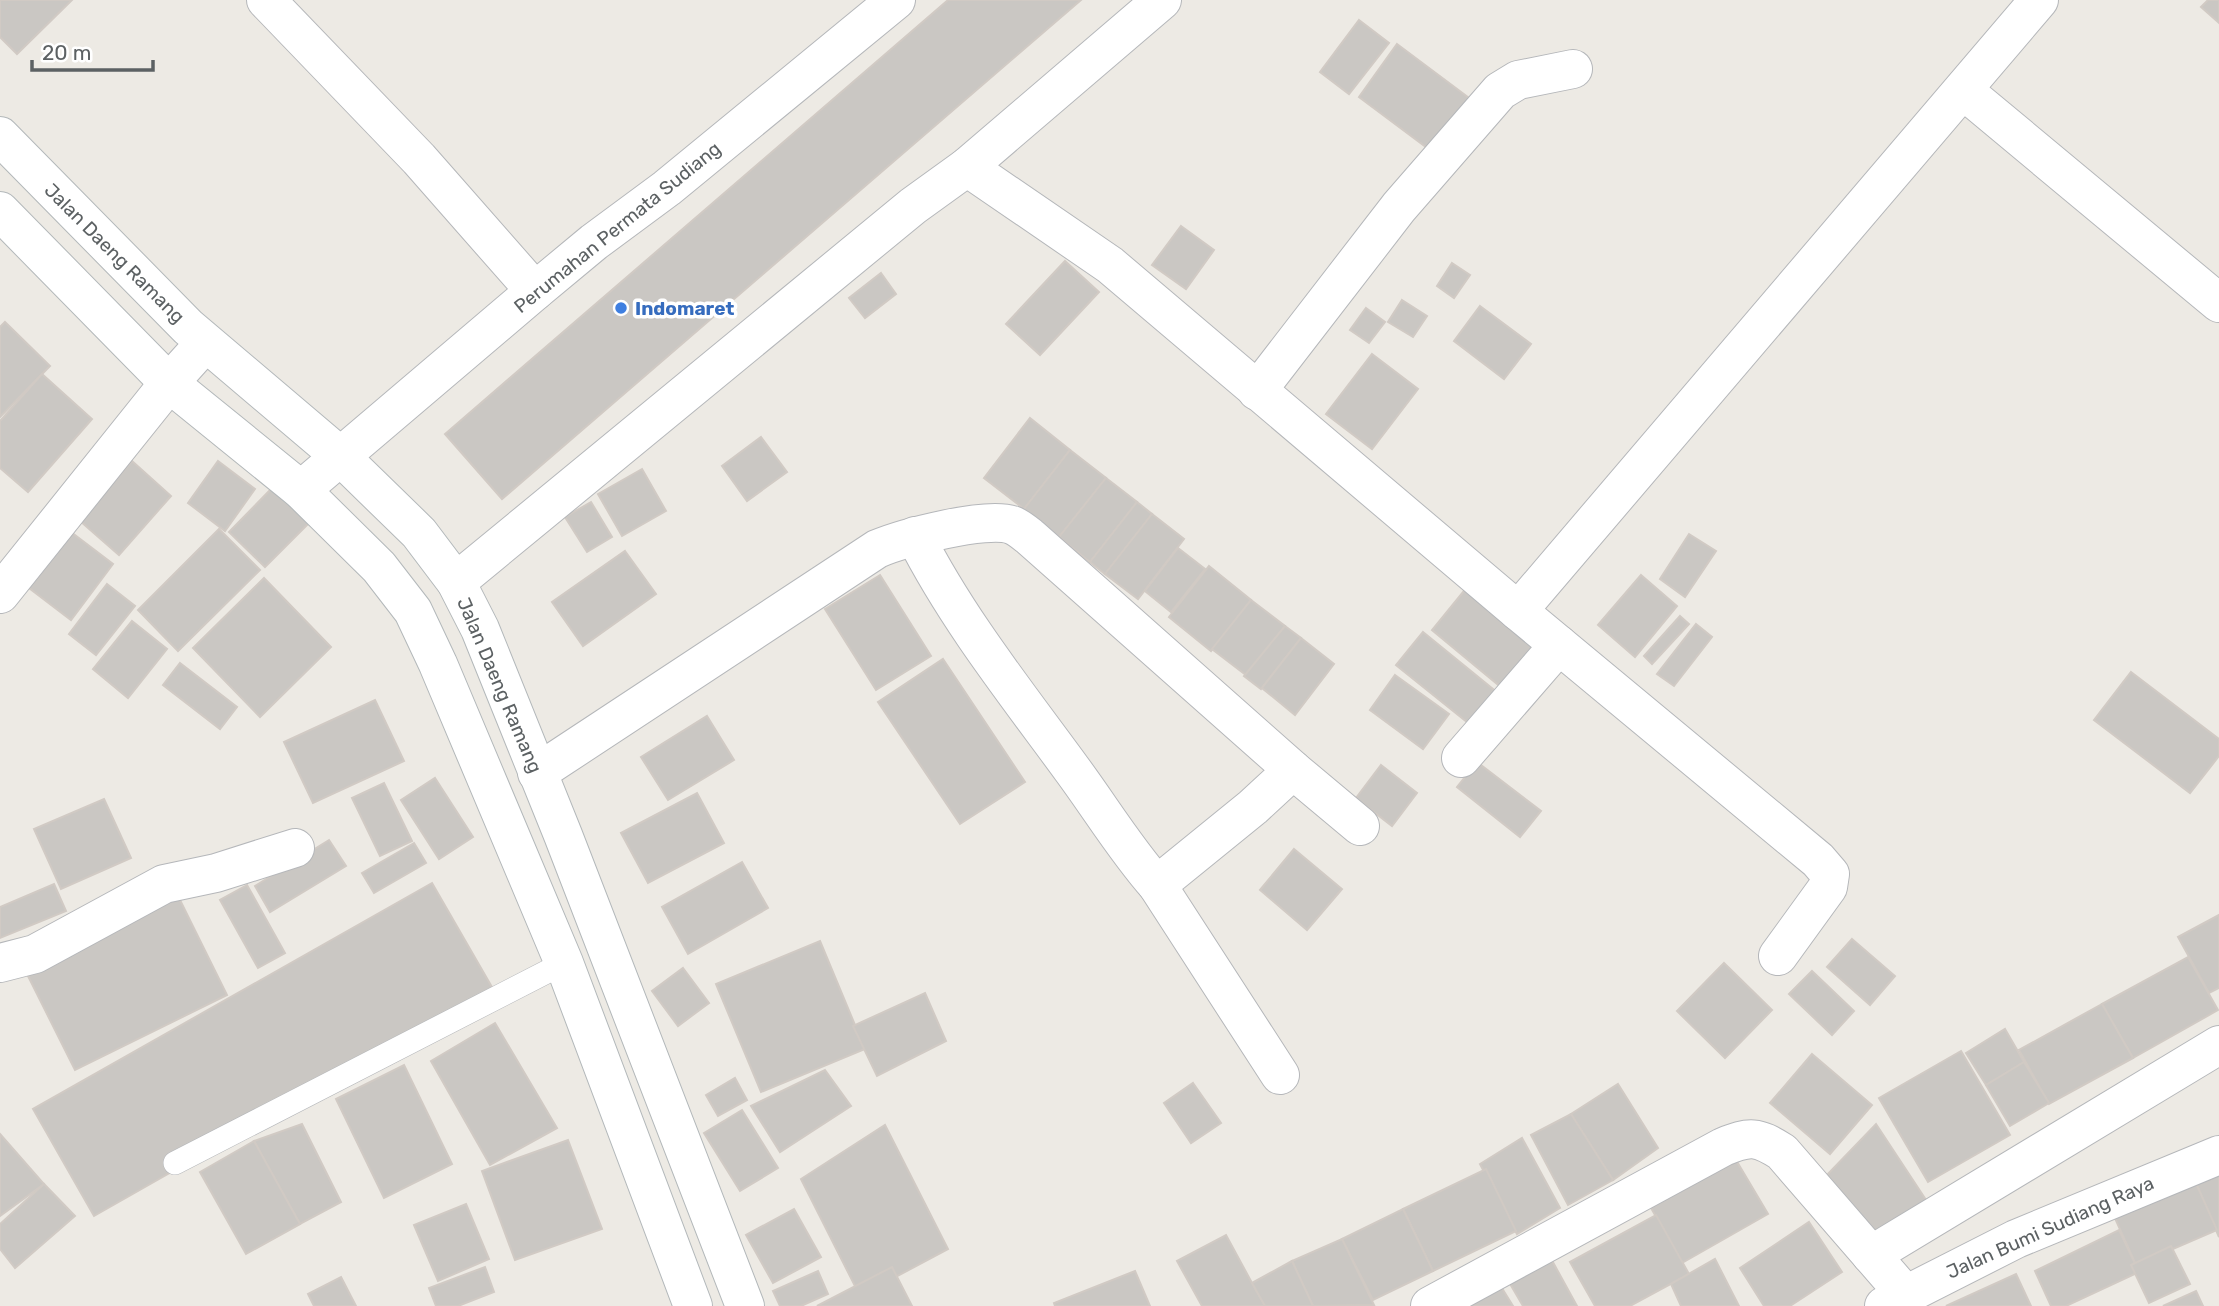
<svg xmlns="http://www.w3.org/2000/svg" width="2219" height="1306" viewBox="0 0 2219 1306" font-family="Rubik,sans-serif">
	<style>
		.building { fill: #cac7c3; stroke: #d1cac4; stroke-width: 2 }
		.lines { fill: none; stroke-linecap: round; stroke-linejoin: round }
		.lane-casing { stroke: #b5b7ba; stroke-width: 24 }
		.street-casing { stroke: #b5b7ba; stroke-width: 40 }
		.secondary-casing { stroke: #b3b8ba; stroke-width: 40 }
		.lane { stroke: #fff; stroke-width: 23 }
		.street { stroke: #fff; stroke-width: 38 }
		.secondary { stroke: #fff; stroke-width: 38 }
		.shop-dot { fill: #3f7fe0; stroke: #fff; stroke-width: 2.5 }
		.labels { text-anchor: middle; stroke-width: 7; stroke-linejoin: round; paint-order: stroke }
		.street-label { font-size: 19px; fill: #5c6163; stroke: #fff }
		.shop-label { font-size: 19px; font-weight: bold; fill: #366cbe; stroke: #fff; text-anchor: start }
	</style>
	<rect width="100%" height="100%" fill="#edeae4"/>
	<g class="building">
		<path d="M0 0H72L17 54 0 37Z"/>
		<path d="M948 0H1081L502 499 445 434Z"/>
		<path d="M2208 0H2219V23L2201 7Z"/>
		<path d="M1359 20 1389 43 1349 94 1320 72Z"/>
		<path d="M1397 44 1473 101 1434 153 1359 97Z"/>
		<path d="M1181 226 1214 250 1186 289 1152 265Z"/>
		<path d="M1065 261 1099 292 1040 355 1006 324Z"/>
		<path d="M1452 263 1470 275 1454 298 1437 286Z"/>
		<path d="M881 273 896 294 865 318 849 298Z"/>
		<path d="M1402 300 1427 316 1413 337 1388 322Z"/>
		<path d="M1480 306 1531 344 1504 379 1454 341Z"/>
		<path d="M1366 308 1385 322 1369 343 1350 330Z"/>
		<path d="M5 322 50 366 0 417V327Z"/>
		<path d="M1372 354 1418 389 1372 449 1326 414Z"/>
		<path d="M42 374 92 419 28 492 0 468V421Z"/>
		<path d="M1030 418 1070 450 1024 509 984 478Z"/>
		<path d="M761 437 787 472 747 501 722 466Z"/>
		<path d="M1070 450 1106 478 1059 537 1024 509Z"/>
		<path d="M132 461 171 496 119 555 80 521Z"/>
		<path d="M218 461 255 489 225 531 188 503Z"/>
		<path d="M642 469 666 511 622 536 598 494Z"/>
		<path d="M1106 478 1137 502 1090 562 1059 537Z"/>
		<path d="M275 485 312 520 265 567 229 532Z"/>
		<path d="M591 502 612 537 587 552 565 517Z"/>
		<path d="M1137 502 1152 514 1105 574 1090 562Z"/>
		<path d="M1152 514 1184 539 1138 599 1105 574Z"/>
		<path d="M219 529 260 570 178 651 138 610Z"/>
		<path d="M71 532 113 564 71 620 29 588Z"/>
		<path d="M1689 534 1716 551 1685 597 1660 579Z"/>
		<path d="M1178 548 1205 569 1171 612 1145 591Z"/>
		<path d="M625 551 656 594 583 646 552 602Z"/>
		<path d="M1209 566 1251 600 1211 651 1169 617Z"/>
		<path d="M880 575 931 656 876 690 825 609Z"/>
		<path d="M1641 575 1677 606 1635 657 1598 625Z"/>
		<path d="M264 578 331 647 260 717 193 648Z"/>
		<path d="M107 584 135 606 96 655 69 634Z"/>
		<path d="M1468 586 1538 644 1502 688 1432 630Z"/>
		<path d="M1251 600 1285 626 1246 675 1212 649Z"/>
		<path d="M1680 616 1689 624 1652 664 1644 656Z"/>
		<path d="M132 621 167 649 128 698 93 669Z"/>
		<path d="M1696 624 1712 637 1674 686 1657 674Z"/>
		<path d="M1285 626 1301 638 1261 689 1244 676Z"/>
		<path d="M1423 632 1499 694 1472 726 1396 665Z"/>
		<path d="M1301 638 1334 664 1295 715 1262 688Z"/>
		<path d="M943 659 1025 782 960 824 878 702Z"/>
		<path d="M180 663 237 707 220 729 163 685Z"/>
		<path d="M2131 672 2219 739V756L2190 793 2094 720Z"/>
		<path d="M1395 675 1449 714 1423 749 1370 710Z"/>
		<path d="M375 700 404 761 313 803 284 742Z"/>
		<path d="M707 716 734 760 668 800 641 757Z"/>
		<path d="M1477 762 1541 811 1520 837 1457 787Z"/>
		<path d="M1381 765 1417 793 1392 826 1356 798Z"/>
		<path d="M435 778 473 837 439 859 401 800Z"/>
		<path d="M384 783 412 841 380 856 352 798Z"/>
		<path d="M697 793 724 843 648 883 621 833Z"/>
		<path d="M104 799 131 858 61 889 34 829Z"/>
		<path d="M329 840 346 866 270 912 255 886Z"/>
		<path d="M414 843 426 863 374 893 362 873Z"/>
		<path d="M1294 849 1342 889 1307 930 1260 890Z"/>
		<path d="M742 862 768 908 688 954 662 907Z"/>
		<path d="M432 883 493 989 94 1216 33 1109Z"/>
		<path d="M54 884 66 911 0 938V907Z"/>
		<path d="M247 885 285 953 258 968 220 900Z"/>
		<path d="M177 894 227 995 75 1070 24 968Z"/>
		<path d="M2219 915V988L2209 993 2178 937Z"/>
		<path d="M1852 939 1895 976 1870 1005 1827 967Z"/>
		<path d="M820 941 865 1049 761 1092 716 984Z"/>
		<path d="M2188 957 2218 1010 2133 1058 2102 1004Z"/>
		<path d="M1724 963 1772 1010 1725 1058 1677 1011Z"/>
		<path d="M683 968 709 1003 678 1026 652 991Z"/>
		<path d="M1812 971 1854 1011 1832 1035 1789 994Z"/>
		<path d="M925 993 946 1041 877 1076 853 1026Z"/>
		<path d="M2102 1004 2133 1058 2049 1104 2019 1050Z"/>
		<path d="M495 1023 557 1128 490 1165 431 1061Z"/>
		<path d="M2005 1029 2024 1062 1986 1085 1966 1053Z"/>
		<path d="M1961 1051 2010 1135 1928 1182 1879 1098Z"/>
		<path d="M1812 1054 1872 1105 1830 1154 1770 1103Z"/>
		<path d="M2024 1062 2049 1103 2010 1126 1986 1085Z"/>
		<path d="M404 1065 452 1164 384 1198 336 1099Z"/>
		<path d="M825 1070 851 1106 780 1152 751 1106Z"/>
		<path d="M735 1078 747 1100 718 1116 706 1095Z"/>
		<path d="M1193 1083 1221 1123 1191 1143 1164 1103Z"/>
		<path d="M1618 1084 1658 1148 1613 1180 1571 1114Z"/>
		<path d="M742 1110 778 1168 740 1191 704 1133Z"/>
		<path d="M1571 1114 1613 1180 1568 1205 1531 1135Z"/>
		<path d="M302 1124 341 1202 300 1224 254 1141Z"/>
		<path d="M1876 1124 1926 1200 1872 1232 1824 1178Z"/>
		<path d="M885 1125 948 1249 860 1296 801 1179Z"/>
		<path d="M0 1134 44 1184 0 1216Z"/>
		<path d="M1522 1138 1560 1208 1517 1234 1480 1164Z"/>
		<path d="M568 1140 602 1229 515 1260 482 1171Z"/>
		<path d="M254 1141 300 1224 246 1254 200 1172Z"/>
		<path d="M1736 1160 1768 1214 1682 1263 1651 1208Z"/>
		<path d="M1486 1169 1516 1231 1433 1271 1403 1209Z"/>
		<path d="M2219 1171V1237L2195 1181Z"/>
		<path d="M2195 1181 2217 1230 2136 1265 2114 1216Z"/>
		<path d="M44 1184 75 1216 15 1268 0 1249V1224Z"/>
		<path d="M466 1204 489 1259 438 1281 414 1225Z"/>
		<path d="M794 1209 821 1257 773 1283 746 1235Z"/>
		<path d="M1403 1209 1433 1271 1373 1300 1342 1239Z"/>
		<path d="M1656 1215 1689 1274 1630 1306H1595L1570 1262Z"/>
		<path d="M1809 1222 1842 1272 1790 1306H1764L1740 1268Z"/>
		<path d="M2119 1230 2139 1272 2066 1306H2051L2035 1271Z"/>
		<path d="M1226 1235 1252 1283 1265 1306H1202L1177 1261Z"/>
		<path d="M1342 1239 1374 1305 1313 1306 1292 1261Z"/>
		<path d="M2171 1246 2190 1284 2149 1303 2131 1265Z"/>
		<path d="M1549 1255 1577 1306H1523L1506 1277Z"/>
		<path d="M1715 1259 1739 1306H1681L1671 1284Z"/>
		<path d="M1292 1261 1313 1306H1265L1252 1283Z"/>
		<path d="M485 1267 494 1292 458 1306H436L429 1288Z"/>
		<path d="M892 1267 912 1306H817Z"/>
		<path d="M818 1271 828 1294 801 1306H780L773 1291Z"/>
		<path d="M1135 1271 1150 1306H1055L1054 1303Z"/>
		<path d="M2016 1274 2031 1306H1946Z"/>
		<path d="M341 1277 356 1306H314L308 1294Z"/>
		<path d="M1500 1285 1513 1306H1456Z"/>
		<path d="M2196 1291 2203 1306H2163Z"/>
	</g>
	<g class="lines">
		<defs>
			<path id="lane" d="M175 1163 564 963"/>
			<g id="street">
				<path d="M266 0 419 159 535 291"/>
				<path d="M1963 90 2219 303"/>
				<path d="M967 167 1110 265 1518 611 1818 860 1830 874 1828 887 1778 956"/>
				<path d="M1257 391 1399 207 1500 91 1518 80 1573 69"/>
				<path d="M301 490 535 291 594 242 667 188 896 0"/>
				<path d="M915 536C957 619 1017 694 1071 768 1100 807 1125 849 1157 885L1280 1075"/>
				<path d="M456 582 913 206 967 167 1162 0"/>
				<path d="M0 594 169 383 205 343"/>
				<path d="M1518 611 2039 0"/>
				<path d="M1461 758 1559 645"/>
				<path d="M1293 770 1360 826"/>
				<path d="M537 773 877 549C903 538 986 516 1012 525 1018 527 1025 533 1030 537L1293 770 1253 807 1157 885"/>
				<path d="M0 963 35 954 164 884 216 873 295 848"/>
				<path d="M1871 1255 2219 1045"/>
				<path d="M1430 1306 1723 1147C1750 1136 1757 1136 1782 1152L1905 1294"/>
				<path d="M1884 1306 2016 1239 2219 1155"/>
			</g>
			<g id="secondary">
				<path d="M0 136 188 327 340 456 419 533 456 582 480 629 563 835 745 1306"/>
				<path d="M0 211 169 383 301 490 379 567 413 611 438 664 564 963 693 1306"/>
			</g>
		</defs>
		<use href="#lane" class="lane-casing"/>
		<use href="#street" class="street-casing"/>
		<use href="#secondary" class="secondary-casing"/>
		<use href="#lane" class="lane"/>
		<use href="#street" class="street"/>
		<use href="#secondary" class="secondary"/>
	</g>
	<circle class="shop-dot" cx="621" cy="308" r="7"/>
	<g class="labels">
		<g class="street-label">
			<text transform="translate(617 227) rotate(-39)" y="7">Perumahan Permata Sudiang</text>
			<text transform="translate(115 253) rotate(45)" y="7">Jalan Daeng Ramang</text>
			<text transform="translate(500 685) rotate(67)" y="7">Jalan Daeng Ramang</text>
			<text transform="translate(2050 1227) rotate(-24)" y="7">Jalan Bumi Sudiang Raya</text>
		</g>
		<g class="shop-label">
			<text x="635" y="315">Indomaret</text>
		</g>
	</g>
	<path d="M32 60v10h121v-10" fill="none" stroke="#5c6163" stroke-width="3.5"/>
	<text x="42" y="60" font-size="21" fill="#5c6163" stroke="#ffffff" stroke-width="5" paint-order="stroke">20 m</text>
</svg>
